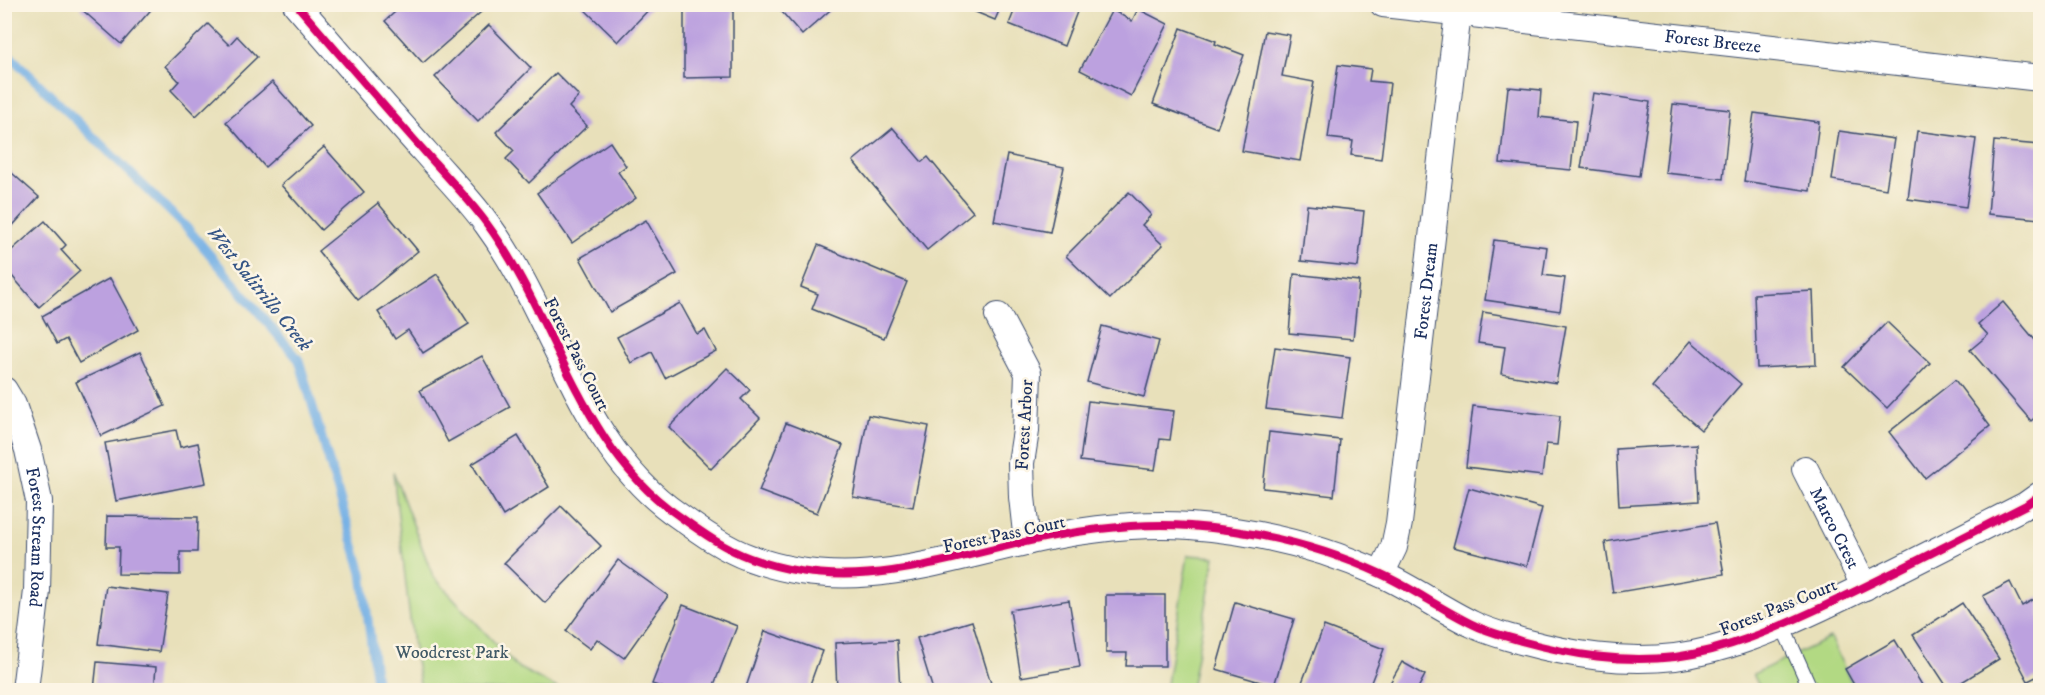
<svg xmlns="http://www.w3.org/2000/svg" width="2045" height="695" viewBox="0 0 2045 695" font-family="'IM FELL DW Pica',serif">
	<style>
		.green { fill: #b2d983; stroke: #668470; stroke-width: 1.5 }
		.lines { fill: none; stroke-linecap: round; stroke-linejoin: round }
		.stream { stroke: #74b0e5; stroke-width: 9 }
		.building { fill: #bca1df }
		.service-casing { stroke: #3a4a6c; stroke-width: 16 }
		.minor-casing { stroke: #3a4a6c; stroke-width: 28 }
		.service { stroke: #fff; stroke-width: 14 }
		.minor { stroke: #fff; stroke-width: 26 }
		.cycleway-casing { stroke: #fcf5e5; stroke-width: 11 }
		.cycleway { stroke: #d6006c; stroke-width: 8 }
		.labels { text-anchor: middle; stroke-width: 5; stroke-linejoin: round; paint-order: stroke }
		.street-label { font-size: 18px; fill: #1b2f5e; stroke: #fcf5e5 }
		.park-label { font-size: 18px; fill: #415a67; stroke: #fcf5e5 }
		.water-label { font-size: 20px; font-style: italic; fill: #365686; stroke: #fcf5e5 }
	</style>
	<rect width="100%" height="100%" fill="#fcf5e5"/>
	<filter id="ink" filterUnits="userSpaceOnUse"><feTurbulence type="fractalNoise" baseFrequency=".0167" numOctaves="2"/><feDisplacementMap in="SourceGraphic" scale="12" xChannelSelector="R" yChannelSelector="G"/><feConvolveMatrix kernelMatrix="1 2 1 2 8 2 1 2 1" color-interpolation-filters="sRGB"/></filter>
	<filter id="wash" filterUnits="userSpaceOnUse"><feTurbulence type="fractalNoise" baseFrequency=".008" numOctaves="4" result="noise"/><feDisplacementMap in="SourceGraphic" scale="24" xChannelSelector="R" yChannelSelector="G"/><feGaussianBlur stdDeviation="1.35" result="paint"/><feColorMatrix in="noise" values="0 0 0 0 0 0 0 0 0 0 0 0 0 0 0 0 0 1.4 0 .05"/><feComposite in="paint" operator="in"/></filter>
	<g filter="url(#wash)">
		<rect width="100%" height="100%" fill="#e8e0ba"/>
		<g class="green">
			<path d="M393 472 433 576 517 667 561 690H421L412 637Z"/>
			<path d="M1188 555 1215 557 1191 690H1166Z"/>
			<path d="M1830 638 1855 690H1761L1753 674Z"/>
		</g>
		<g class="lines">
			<path class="stream" d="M4 50 189 230 299 360 362 573 377 690"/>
		</g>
		<g id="blocks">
			<g class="building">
				<path d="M83 4H156L121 44 80 8Z"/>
				<path d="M579 4H654L618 42Z"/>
				<path d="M684 4H733V77L684 78Z"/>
				<path d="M775 4H837L802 35Z"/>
				<path d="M956 4H1002L995 20Z"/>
				<path d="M1017 4H1080L1064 46 1009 24Z"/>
				<path d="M403 5H489L423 63 385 21Z"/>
				<path d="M1138 9 1168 24 1131 96 1080 70 1112 10 1132 21Z"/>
				<path d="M208 24 229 45 237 36 257 57 196 116 171 90 179 81 165 66Z"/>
				<path d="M489 25 531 68 478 121 435 77Z"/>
				<path d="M1181 28 1216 41 1215 44 1244 55 1217 128 1153 104Z"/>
				<path d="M1265 31 1290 35 1282 76 1314 82 1300 161 1242 151Z"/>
				<path d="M1338 65 1371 69 1369 81 1390 83 1381 159 1351 155 1353 141 1328 138Z"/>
				<path d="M556 73 579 96 569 107 587 126 529 183 506 159 514 151 496 132Z"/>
				<path d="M272 82 311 126 265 167 226 122Z"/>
				<path d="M1508 87 1541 90 1539 117 1576 121 1571 170 1500 163Z"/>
				<path d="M1593 93 1650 102 1639 176 1581 168Z"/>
				<path d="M1673 104 1730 110 1723 179 1665 173Z"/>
				<path d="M1754 113 1819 122 1810 191 1744 181Z"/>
				<path d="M893 128 922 162 928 157 973 212 927 250 853 161Z"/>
				<path d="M1839 131 1894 139 1886 189 1832 180Z"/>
				<path d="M1917 131 1976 139 1966 207 1908 199Z"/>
				<path d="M1994 141 2040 145V219L1988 214Z"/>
				<path d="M610 142 626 166 618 172 636 198 572 243 537 193Z"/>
				<path d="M324 147 364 192 321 230 281 185Z"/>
				<path d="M1007 155 1064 167 1050 232 994 221Z"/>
				<path d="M4 166 39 197 4 235Z"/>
				<path d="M1129 192 1151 215 1142 225 1163 245 1110 299 1066 256Z"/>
				<path d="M378 203 418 251 358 300 318 251Z"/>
				<path d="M1307 205 1364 211 1358 267 1301 261Z"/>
				<path d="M646 220 677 274 610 312 580 258Z"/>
				<path d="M45 221 66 245 61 250 80 271 39 307 5 268V256Z"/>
				<path d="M1494 240 1547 247 1543 275 1565 278 1560 311 1485 300Z"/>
				<path d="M818 245 907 282 884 338 812 309 818 294 801 287Z"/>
				<path d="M437 274 469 324 423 353 408 330 395 339 378 312Z"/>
				<path d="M1294 274 1359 281 1353 339 1289 333Z"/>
				<path d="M110 278 138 330 79 363 66 339 57 344 42 316Z"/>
				<path d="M1813 291 1816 365 1757 368 1754 294Z"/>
				<path d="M2003 302 2040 346V413L2031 421 1970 350 1988 335 1978 324Z"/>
				<path d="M680 303 697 334 705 330 716 351 665 378 652 352 631 363 617 337Z"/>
				<path d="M1483 312 1566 326 1556 383 1501 374 1505 347 1478 343Z"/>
				<path d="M1887 322 1930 363 1887 408 1844 367Z"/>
				<path d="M1102 326 1159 341 1144 397 1087 382Z"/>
				<path d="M1691 341 1741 384 1701 430 1652 387Z"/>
				<path d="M1275 347 1350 357 1342 418 1266 409Z"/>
				<path d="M140 352 165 406 101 436 76 382Z"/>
				<path d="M482 356 510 407 448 442 420 390Z"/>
				<path d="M727 368 750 390 741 399 760 418 711 469 669 427Z"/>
				<path d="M1955 380 1990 426 1925 478 1889 432Z"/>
				<path d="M1088 401 1174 411 1170 440 1160 439 1155 470 1080 461Z"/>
				<path d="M1473 406 1560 416 1557 445 1546 444 1542 476 1466 467Z"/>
				<path d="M868 415 929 426 913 507 853 497Z"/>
				<path d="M786 423 843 445 817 513 759 491Z"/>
				<path d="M176 430 180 447 198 443 206 483 116 501 105 443Z"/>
				<path d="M1269 432 1340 440 1334 496 1263 488Z"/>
				<path d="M518 436 549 487 503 516 472 464Z"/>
				<path d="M1696 444 1699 501 1619 506 1616 449Z"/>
				<path d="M1469 488 1542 508 1527 566 1453 547Z"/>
				<path d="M561 506 601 546 545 603 504 563Z"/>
				<path d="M107 516 198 517 197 552H180V575L118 574 119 547H106Z"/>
				<path d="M1715 523 1724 574 1613 593 1605 542Z"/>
				<path d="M618 560 668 596 624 658 597 639 590 649 566 631Z"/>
				<path d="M2010 582 2022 606 2040 596V675L2028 681 1983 596Z"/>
				<path d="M106 586 168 594 159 652 98 644Z"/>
				<path d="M1106 595H1165V666H1126L1127 653H1106Z"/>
				<path d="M1069 600 1080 667 1021 677 1010 610Z"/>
				<path d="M1235 602 1294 619 1274 686 1216 669Z"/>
				<path d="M1962 603 1999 659 1949 690 1913 635Z"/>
				<path d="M683 605 737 626 712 690H670L652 684Z"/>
				<path d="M972 621 993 690H933L917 638Z"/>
				<path d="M1324 626 1384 649 1368 690H1299Z"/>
				<path d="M765 631 822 651 808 690H745Z"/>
				<path d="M897 640 900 690H837L835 643Z"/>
				<path d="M1895 640 1925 690H1857L1845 669Z"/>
				<path d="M97 662 156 667 154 690H94Z"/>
				<path d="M1402 662 1425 675 1417 690H1386Z"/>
			</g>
		</g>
	</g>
	<g filter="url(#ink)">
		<use href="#blocks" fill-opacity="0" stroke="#3a4a6c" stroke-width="1.5"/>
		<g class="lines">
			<defs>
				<path id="service" d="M1782 625 1811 690"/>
				<g id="minor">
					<path d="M296 4C339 54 382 104 426 153 446 176 469 199 487 224 556 317 579 448 679 516 701 532 725 549 750 558 847 594 930 563 1025 542 1079 530 1135 522 1190 526 1257 531 1320 546 1381 574 1412 588 1441 609 1472 624 1487 632 1505 636 1521 641 1572 655 1622 663 1675 657 1727 650 1775 629 1822 607 1891 575 1959 539 2026 505L2040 495"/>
					<path id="s1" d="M1383 4 2040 78"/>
					<path d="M998 316 1028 373 1026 431 1021 463 1022 497 1027 542"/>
					<path id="s2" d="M4 390 13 405 28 450 39 501 37 591 25 690"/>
					<path id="s3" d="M1805 469 1865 587"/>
					<path id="s4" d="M1381 574 1394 547 1399 523 1459 4"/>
				</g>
			</defs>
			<use href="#service" class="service-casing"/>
			<use href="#minor" class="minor-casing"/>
			<use href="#service" class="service"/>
			<use href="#minor" class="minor"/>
			<defs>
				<path id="cycleway" d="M296 4C339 54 382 104 426 153 446 176 469 199 487 224 556 317 579 448 679 516 701 532 725 549 750 558 847 594 930 563 1025 542 1079 530 1135 522 1190 526 1257 531 1320 546 1381 574 1412 588 1441 609 1472 624 1487 632 1505 636 1521 641 1572 655 1622 663 1675 657 1727 650 1775 629 1822 607 1891 575 1959 539 2026 505L2040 495"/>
			</defs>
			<use href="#cycleway" class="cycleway-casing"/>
			<use href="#cycleway" class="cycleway"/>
		</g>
	</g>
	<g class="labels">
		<g class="street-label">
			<text dy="6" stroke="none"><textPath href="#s1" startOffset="332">Forest Breeze</textPath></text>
			<text dy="6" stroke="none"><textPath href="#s4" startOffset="288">Forest Dream</textPath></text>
			<text transform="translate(577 354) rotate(63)" y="6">Forest Pass Court</text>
			<text transform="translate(1024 425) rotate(-87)" y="6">Forest Arbor</text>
			<text dy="6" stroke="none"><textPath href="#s3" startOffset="66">Marco Crest</textPath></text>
			<text transform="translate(1004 534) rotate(-12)" y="6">Forest Pass Court</text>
			<text dy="6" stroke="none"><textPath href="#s2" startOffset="153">Forest Stream Road</textPath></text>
			<text transform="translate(1778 607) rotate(-22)" y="6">Forest Pass Court</text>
		</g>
		<g class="park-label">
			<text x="452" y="658">Woodcrest Park</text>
		</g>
		<g class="water-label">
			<text transform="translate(260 288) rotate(51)" y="7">West Salitrillo Creek</text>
		</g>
	</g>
	<rect width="2045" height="695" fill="none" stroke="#fcf5e5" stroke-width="24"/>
</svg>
